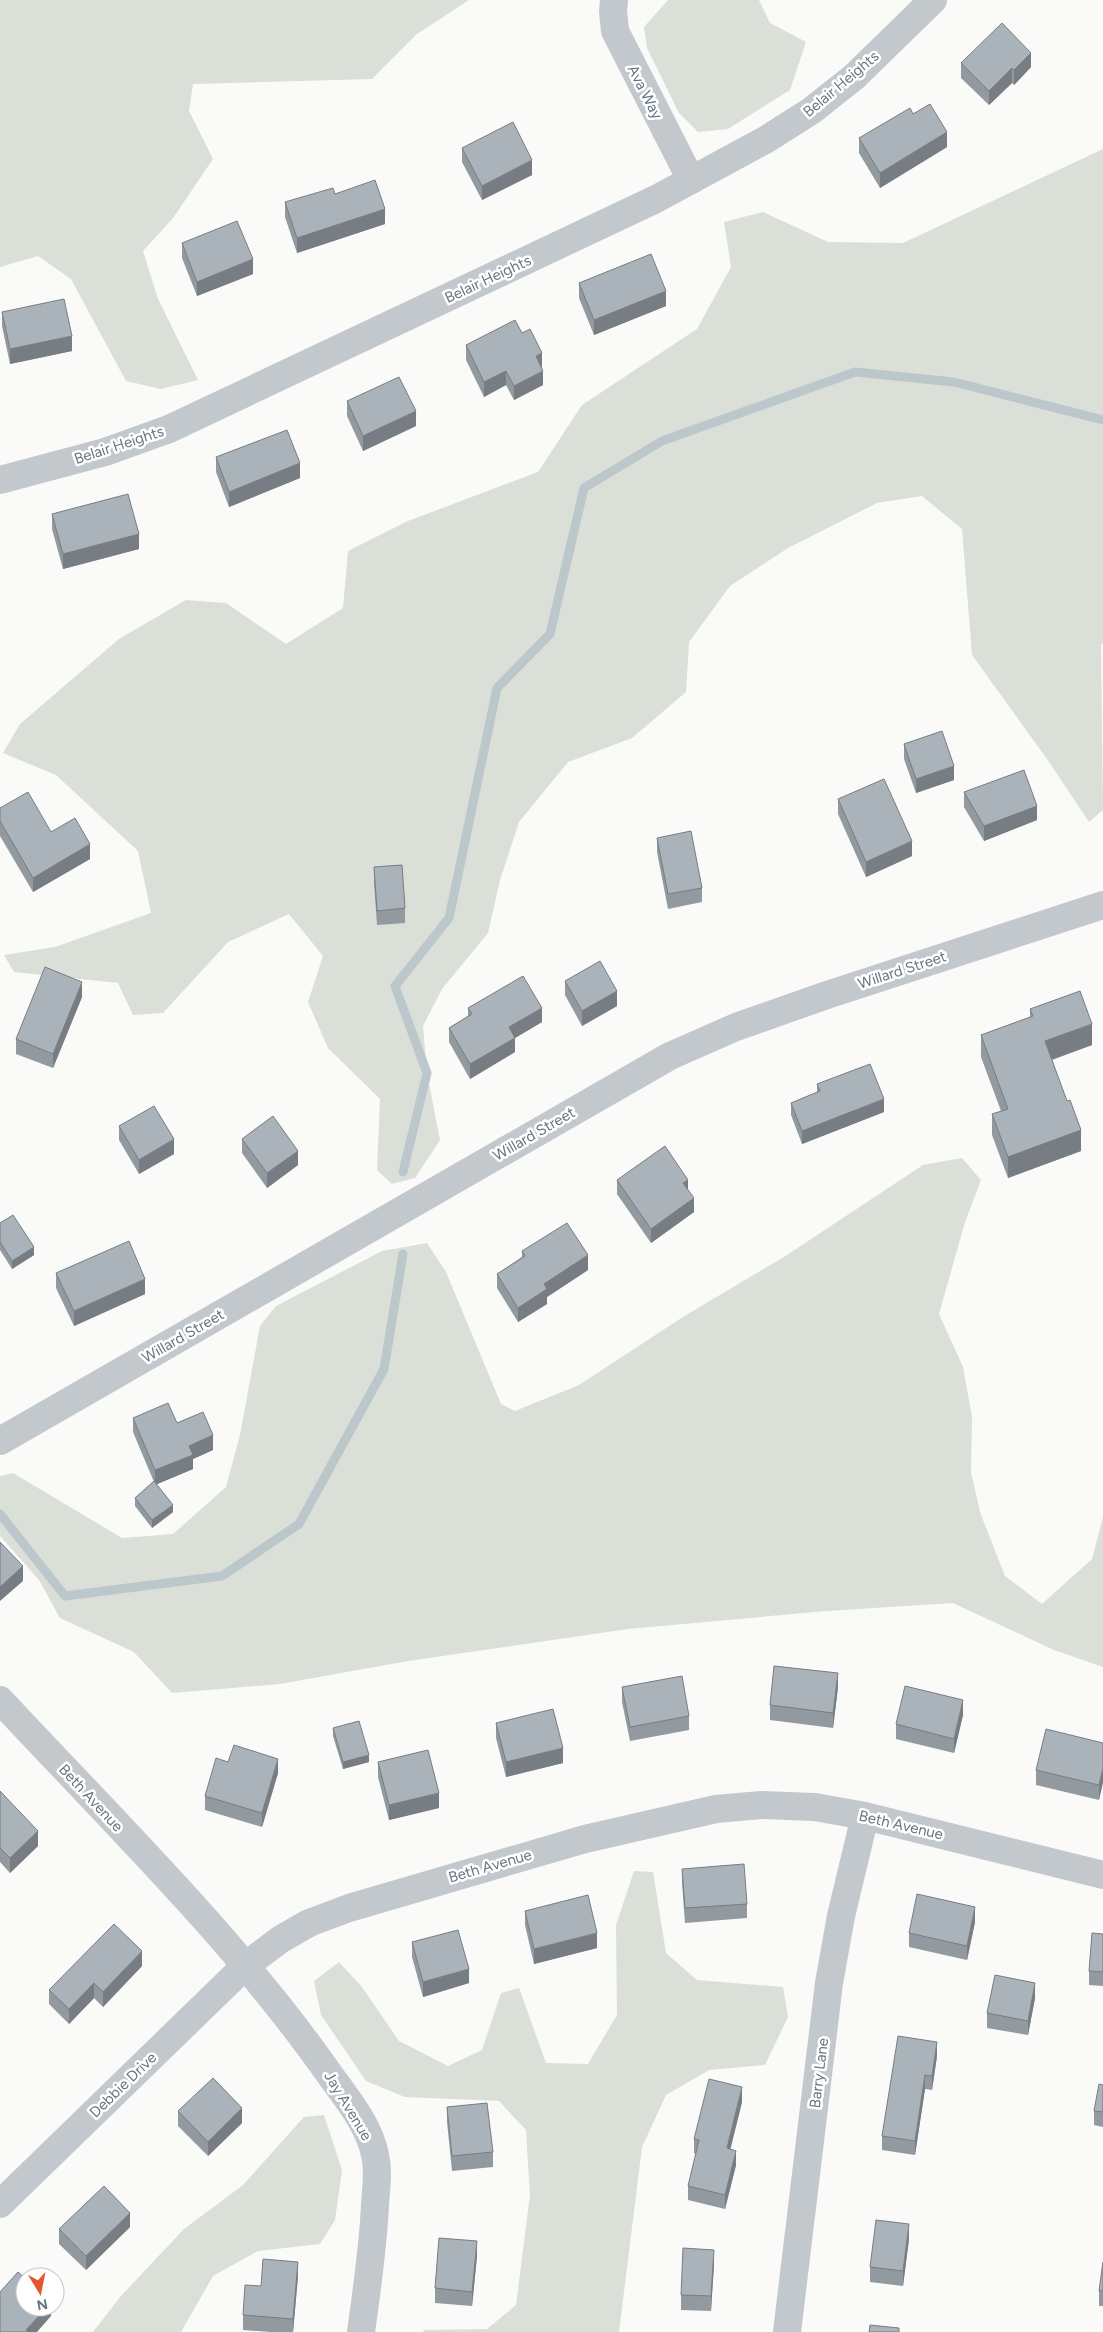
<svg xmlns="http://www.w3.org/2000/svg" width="1103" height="2332" viewBox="0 0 1103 2332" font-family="Figtree,sans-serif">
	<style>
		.green { fill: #dadfd7 }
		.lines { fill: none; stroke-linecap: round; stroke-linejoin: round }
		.stream { stroke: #bbc7cb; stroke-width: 9 }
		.minor { stroke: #c3c8cc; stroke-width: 28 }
		.tertiary { stroke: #c3c8cc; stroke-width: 28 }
		.wall { fill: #929a9f }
		.shaded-wall { fill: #777d82 }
		.building { fill: #aab3b9; stroke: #777d82 }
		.labels { text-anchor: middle; stroke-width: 5; stroke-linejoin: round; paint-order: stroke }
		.street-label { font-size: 15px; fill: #657683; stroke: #fff }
	</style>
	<rect width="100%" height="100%" fill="#fafaf8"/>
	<g class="green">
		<path d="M0 0H469L417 34 372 79 193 84 189 111 213 159 173 218 143 251 158 299 198 380 161 389 126 381 71 279 38 256 0 267Z"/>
		<path d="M668 0H759L770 23 806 42 790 90 728 129 698 132 679 113 647 48 644 27Z"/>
		<path d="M1103 149V643L1101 644 1103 810 1089 822 1047 759 972 655 962 529 922 496 877 503 788 548 730 586 689 642 686 692 632 738 568 762 519 822 500 880 488 933 442 989 423 1026 427 1073 440 1140 415 1178 392 1184 377 1170 380 1099 328 1048 308 1002 323 956 289 914 228 942 163 1013 133 1015 118 983 14 972 4 955 55 947 151 913 138 851 56 775 3 753 20 724 119 639 186 600 226 603 286 644 343 608 348 551 408 521 538 472 582 405 697 329 731 267 724 222 763 212 828 242 903 243Z"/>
		<path d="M962 1158 981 1180 965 1222 939 1314 963 1367 972 1417 971 1473 981 1515 1005 1576 1042 1604 1092 1559 1103 1517V1667L1054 1650 953 1603 826 1611 628 1629 408 1661 280 1684 172 1693 134 1652 60 1618 39 1580 0 1536V1476L13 1473 122 1538 173 1534 226 1487 240 1435 260 1326 276 1306 382 1251 427 1243 446 1272 501 1404 515 1411 579 1385 683 1317 787 1255 923 1165Z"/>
		<path d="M634 1871 653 1872 666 1953 697 1980 783 1987 788 2017 765 2065 709 2070 666 2095 642 2147 619 2332H424L423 2330 487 2329 516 2305 530 2195 526 2130 499 2101 405 2097 366 2081 321 2015 314 1981 339 1962 362 1987 399 2041 448 2066 482 2050 501 1993 519 1988 546 2063 588 2064 617 2015 616 1925Z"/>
		<path d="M324 2115 342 2170 335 2220 320 2244 258 2251 213 2276 181 2332H93L121 2296 184 2229 243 2185 304 2117Z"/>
	</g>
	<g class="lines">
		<g class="stream">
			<path d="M403 1172 427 1073 395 986 449 918 497 688 550 634 584 488 662 441 855 372 954 382 1103 420"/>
			<path d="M0 1514 65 1596 222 1576 299 1524 384 1369 403 1254"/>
		</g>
		<g class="minor">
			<path d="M614 0 613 11 615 31 691 180"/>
			<path d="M0 480 105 452 169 429 656 199 767 139 811 111 854 77 933 0"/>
			<path d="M0 1700C110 1818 232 1937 325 2068 343 2094 369 2123 375 2155 379 2171 376 2188 375 2205 373 2248 367 2290 361 2332"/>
			<path d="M0 2204 245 1966 281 1939 309 1923 349 1908 585 1839 716 1809 761 1805 815 1807 865 1816 1103 1875"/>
			<path d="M787 2332 829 1983 841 1916 865 1816"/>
		</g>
		<path class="tertiary" d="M0 1441 670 1056 736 1027 827 995 1103 905"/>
	</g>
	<g class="wall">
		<path d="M961 63 1031 67 1014 85 1012 83 989 105 961 78Z"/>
		<path d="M913 114 947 147 880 188 859 153V138Z"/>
		<path d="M462 148 532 175 482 200 462 162Z"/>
		<path d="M335 194 385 224 297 253 285 217V202Z"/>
		<path d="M182 243 253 274 197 296 182 258Z"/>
		<path d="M579 283 666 306 594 335 579 298Z"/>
		<path d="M2 312 72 351 10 364 2 326Z"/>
		<path d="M522 333 542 368 543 385 514 400 506 385 484 397 466 360V345Z"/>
		<path d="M347 401 416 426 363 451 347 416Z"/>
		<path d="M216 457 300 478 229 507 216 472Z"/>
		<path d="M52 514 139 549 63 569 52 529Z"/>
		<path d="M904 744 954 780 916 793 904 759Z"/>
		<path d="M964 792 1037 820 984 841 964 807Z"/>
		<path d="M838 799 912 856 866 877 838 814Z"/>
		<path d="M0 808 51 832 90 859 33 892 0 836Z"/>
		<path d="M657 838 702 888V902L668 909 657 852Z"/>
		<path d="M374 867 405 908V923L377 925 374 882Z"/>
		<path d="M565 981 617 1006 582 1026 565 995Z"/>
		<path d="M82 997 53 1068 16 1054V1039Z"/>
		<path d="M468 1008 542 1022 515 1038V1052L470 1079 449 1042V1028L468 1016Z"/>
		<path d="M1030 1009 1092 1045 1052 1060 1081 1151 1008 1178 992 1135V1114L1001 1111 981 1057V1035L1030 1017Z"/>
		<path d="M817 1084 884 1112 802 1144 791 1115V1103L817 1092Z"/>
		<path d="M119 1126 174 1154 139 1174 119 1140Z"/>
		<path d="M242 1139 298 1165 267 1188 242 1153Z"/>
		<path d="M617 1180 688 1190 694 1212 651 1243 617 1194Z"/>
		<path d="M0 1223 34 1255 12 1269 0 1250Z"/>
		<path d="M522 1251 588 1270 547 1297V1304L518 1322 497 1288V1274L522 1257Z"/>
		<path d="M56 1273 145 1294 74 1326 56 1288Z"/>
		<path d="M133 1418 177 1423 213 1450 193 1459V1469L157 1484 173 1512 152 1528 135 1506V1498L154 1482 133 1432Z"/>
		<path d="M622 1687 689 1716V1730L630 1741 622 1702Z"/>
		<path d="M838 1687 833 1728 770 1720V1705Z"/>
		<path d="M963 1715 954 1753 896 1739V1724Z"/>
		<path d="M496 1723 563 1763 506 1777 496 1738Z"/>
		<path d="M333 1728 369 1762 343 1769 333 1736Z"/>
		<path d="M1103 1743 1099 1800 1036 1785V1770Z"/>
		<path d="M228 1762 278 1773 262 1827 205 1810V1796Z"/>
		<path d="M378 1762 439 1808 389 1820 378 1777Z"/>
		<path d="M0 1791 38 1846 10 1873 0 1862Z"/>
		<path d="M682 1869 747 1904V1918L685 1923 682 1883Z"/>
		<path d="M525 1911 597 1948 534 1964 525 1925Z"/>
		<path d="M975 1922 967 1960 909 1947V1933Z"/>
		<path d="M1103 1934V1986L1089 1985V1971Z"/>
		<path d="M412 1942 469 1983 423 1997 412 1957Z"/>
		<path d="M142 1966 103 2007 94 1998 69 2024 49 2004V1990Z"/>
		<path d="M1035 1998 1028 2035 987 2028V2013Z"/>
		<path d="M937 2056 932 2090 925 2089 915 2155 882 2150V2136Z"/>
		<path d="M1103 2085V2127L1094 2125V2111Z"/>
		<path d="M742 2102 730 2149 736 2165 725 2209 688 2200V2186L696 2154 694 2153V2139Z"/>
		<path d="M447 2107 493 2152V2167L452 2171 447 2122Z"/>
		<path d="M178 2111 242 2123 208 2156 178 2126Z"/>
		<path d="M130 2227 86 2270 59 2244V2229Z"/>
		<path d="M909 2239 903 2286 870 2282V2267Z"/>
		<path d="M477 2256 472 2306 435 2303V2288Z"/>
		<path d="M1103 2262V2306H1099V2291Z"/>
		<path d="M714 2264 711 2311 681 2310V2295Z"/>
		<path d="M298 2276 293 2332H271L243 2330V2315L261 2286Z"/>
	</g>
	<g class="shaded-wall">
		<path d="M1031 53V67L1014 85V70Z"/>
		<path d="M1012 68V83L989 105V91Z"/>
		<path d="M947 132V147L880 188V173Z"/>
		<path d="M532 160V175L482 200V186Z"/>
		<path d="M385 209V224L297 253V238Z"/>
		<path d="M253 259V274L197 296V282Z"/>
		<path d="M666 291V306L594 335V320Z"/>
		<path d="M72 336V351L10 364V349Z"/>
		<path d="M542 353V368L536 371V356Z"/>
		<path d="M506 371V385L484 397V382Z"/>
		<path d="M543 371V385L514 400V386Z"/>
		<path d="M416 411V426L363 451V436Z"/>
		<path d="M300 463V478L229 507V492Z"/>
		<path d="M139 534V549L63 569V554Z"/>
		<path d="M954 766V780L916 793V779Z"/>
		<path d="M1037 806V820L984 841V826Z"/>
		<path d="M912 841V856L866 877V862Z"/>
		<path d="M90 844V859L33 892V878Z"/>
		<path d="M82 982V997L53 1068V1054Z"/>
		<path d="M617 991V1006L582 1026V1011Z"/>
		<path d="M542 1008V1022L515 1038V1052L470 1079V1064L509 1027Z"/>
		<path d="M1092 1024V1045L1045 1062V1041Z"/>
		<path d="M884 1099V1112L802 1144V1131Z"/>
		<path d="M1081 1130V1151L1008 1178V1157Z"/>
		<path d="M174 1139V1154L139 1174V1160Z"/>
		<path d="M298 1151V1165L267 1188V1173Z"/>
		<path d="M688 1180V1194L683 1183Z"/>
		<path d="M694 1198V1212L651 1243V1229Z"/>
		<path d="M34 1247V1255L12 1269V1261Z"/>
		<path d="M588 1255V1270L547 1297V1304L518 1322V1308L544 1284Z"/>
		<path d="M145 1279V1294L74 1326V1311Z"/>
		<path d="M213 1435V1450L193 1459V1469L155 1485V1470L189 1446Z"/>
		<path d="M173 1505V1512L152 1528V1520Z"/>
		<path d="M23 1566V1581L0 1601V1587Z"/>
		<path d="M838 1673V1687L833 1728V1713Z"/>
		<path d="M963 1700V1715L954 1753V1739Z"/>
		<path d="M563 1748V1763L506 1777V1762Z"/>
		<path d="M369 1755V1762L343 1769V1762Z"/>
		<path d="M278 1759V1773L262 1827V1813Z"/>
		<path d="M1103 1768V1783L1099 1800V1785Z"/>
		<path d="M439 1793V1808L389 1820V1805Z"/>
		<path d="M38 1831V1846L10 1873V1858Z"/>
		<path d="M975 1907V1922L967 1960V1946Z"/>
		<path d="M597 1933V1948L534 1964V1949Z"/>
		<path d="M142 1951V1966L103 2007V1992Z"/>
		<path d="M469 1969V1983L423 1997V1982Z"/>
		<path d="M94 1983V1998L69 2024V2009Z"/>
		<path d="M1035 1983V1998L1028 2035V2021Z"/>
		<path d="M937 2042V2056L932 2090V2076Z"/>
		<path d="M925 2075V2089L915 2155V2141Z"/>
		<path d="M742 2087V2102L727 2163V2148Z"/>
		<path d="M242 2108V2123L208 2156V2142Z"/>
		<path d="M736 2151V2165L725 2209V2195Z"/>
		<path d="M130 2213V2227L86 2270V2256Z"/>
		<path d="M909 2224V2239L903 2286V2271Z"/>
		<path d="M477 2241V2256L472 2306V2292Z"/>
		<path d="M714 2250V2264L711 2311V2296Z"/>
		<path d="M298 2262V2276L293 2332V2319Z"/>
		<path d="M47 2307H51V2316L37 2332H26V2330Z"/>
	</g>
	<g class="building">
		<path d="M1002 23 1031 53 1014 70 1012 68 989 91 961 63Z"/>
		<path d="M930 104 947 132 880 173 859 138 910 108 913 114Z"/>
		<path d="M513 122 532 160 482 186 462 148Z"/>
		<path d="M375 180 385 209 297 238 285 202 333 188 335 194Z"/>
		<path d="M237 221 253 259 197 282 182 243Z"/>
		<path d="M651 254 666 291 594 320 579 283Z"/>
		<path d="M64 299 72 336 10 349 2 312Z"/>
		<path d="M515 320 522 333 530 329 542 353 536 356 543 371 514 386 506 371 484 382 466 345Z"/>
		<path d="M399 377 416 411 363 436 347 401Z"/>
		<path d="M287 430 300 463 229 492 216 457Z"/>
		<path d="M128 494 139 534 63 554 52 514Z"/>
		<path d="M942 731 954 766 916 779 904 744Z"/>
		<path d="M1024 770 1037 806 984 826 964 792Z"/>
		<path d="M884 779 912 841 866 862 838 799Z"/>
		<path d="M28 792 51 832 75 818 90 844 33 878 0 821V808Z"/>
		<path d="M691 831 702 888 668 894 657 838Z"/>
		<path d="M402 865 405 908 377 911 374 867Z"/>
		<path d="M600 961 617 991 582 1011 565 981Z"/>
		<path d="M45 967 82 982 53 1054 16 1039Z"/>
		<path d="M523 976 542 1008 509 1027 515 1038 470 1064 449 1028 472 1014 468 1008Z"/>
		<path d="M1080 991 1092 1024 1045 1041 1067 1101 1070 1100 1081 1130 1008 1157 992 1114 1008 1109 981 1035 1033 1016 1030 1009Z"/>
		<path d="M870 1064 884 1099 802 1131 791 1103 820 1091 817 1084Z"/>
		<path d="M154 1106 174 1139 139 1160 119 1126Z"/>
		<path d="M273 1116 298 1151 267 1173 242 1139Z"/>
		<path d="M665 1146 688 1180 683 1183 694 1198 651 1229 617 1180Z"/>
		<path d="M13 1215 34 1247 12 1261 0 1242V1223Z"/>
		<path d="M567 1223 588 1255 544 1284 547 1289 518 1308 497 1274 525 1256 522 1251Z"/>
		<path d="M129 1241 145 1279 74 1311 56 1273Z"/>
		<path d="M168 1403 177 1423 203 1412 213 1435 189 1446 193 1455 155 1470 133 1418Z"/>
		<path d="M154 1481 173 1505 152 1520 135 1498Z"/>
		<path d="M0 1542 23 1566 0 1587Z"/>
		<path d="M774 1666 838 1673 833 1713 770 1705Z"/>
		<path d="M682 1676 689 1716 630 1727 622 1687Z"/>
		<path d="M905 1686 963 1700 954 1739 896 1724Z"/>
		<path d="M553 1709 563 1748 506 1762 496 1723Z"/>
		<path d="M359 1721 369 1755 343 1762 333 1728Z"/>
		<path d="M1046 1729 1103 1743V1768L1099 1785 1036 1770Z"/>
		<path d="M234 1745 278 1759 262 1813 205 1796 216 1758 228 1762Z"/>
		<path d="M428 1750 439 1793 389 1805 378 1762Z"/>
		<path d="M0 1791 38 1831 10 1858 0 1848Z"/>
		<path d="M744 1864 747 1904 685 1908 682 1869Z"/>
		<path d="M917 1894 975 1907 967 1946 909 1933Z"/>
		<path d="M588 1895 597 1933 534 1949 525 1911Z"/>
		<path d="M114 1924 142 1951 103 1992 94 1983 69 2009 49 1990Z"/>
		<path d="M458 1930 469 1969 423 1982 412 1942Z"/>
		<path d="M1092 1933 1103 1934V1972L1089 1971Z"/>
		<path d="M995 1975 1035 1983 1028 2021 987 2013Z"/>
		<path d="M898 2036 937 2042 932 2076 925 2075 915 2141 882 2136Z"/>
		<path d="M213 2078 242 2108 208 2142 178 2111Z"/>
		<path d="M709 2079 742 2087 727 2148 736 2151 725 2195 688 2186 699 2140 694 2139Z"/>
		<path d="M1099 2084 1103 2085V2112L1094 2111Z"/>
		<path d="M487 2103 493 2152 452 2156 447 2107Z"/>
		<path d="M104 2186 130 2213 86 2256 59 2229Z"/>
		<path d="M876 2220 909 2224 903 2271 870 2267Z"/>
		<path d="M439 2238 477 2241 472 2292 435 2288Z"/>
		<path d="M683 2248 714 2250 711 2296 681 2295Z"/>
		<path d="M263 2259 298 2262 293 2319 243 2315 245 2285 261 2286Z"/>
		<path d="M1103 2262V2291H1099Z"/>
		<path d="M18 2272 25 2278V2307H47L26 2330 29 2332H0V2292Z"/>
		<path d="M870 2325 899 2328V2332H869Z"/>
	</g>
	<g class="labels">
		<g class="street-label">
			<text transform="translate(841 84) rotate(-40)" y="5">Belair Heights</text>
			<text transform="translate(645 92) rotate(63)" y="5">Ava Way</text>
			<text transform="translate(488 279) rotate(-25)" y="5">Belair Heights</text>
			<text transform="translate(119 445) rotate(-18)" y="5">Belair Heights</text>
			<text transform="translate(902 970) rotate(-18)" y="5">Willard Street</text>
			<text transform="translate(534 1134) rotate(-30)" y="5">Willard Street</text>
			<text transform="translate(183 1336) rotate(-30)" y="5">Willard Street</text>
			<text transform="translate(91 1798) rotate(47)" y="5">Beth Avenue</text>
			<text transform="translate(901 1825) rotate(13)" y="5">Beth Avenue</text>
			<text transform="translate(490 1866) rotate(-16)" y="5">Beth Avenue</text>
			<text transform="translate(819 2073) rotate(-83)" y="5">Barry Lane</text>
			<text transform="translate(123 2085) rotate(-44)" y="5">Debbie Drive</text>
			<text transform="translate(348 2106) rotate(59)" y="5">Jay Avenue</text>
		</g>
	</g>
	<g transform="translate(40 2292) rotate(170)"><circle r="24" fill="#ffffff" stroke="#c1c8cd"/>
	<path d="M0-4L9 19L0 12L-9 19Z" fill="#e4572e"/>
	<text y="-8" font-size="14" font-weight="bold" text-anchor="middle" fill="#657683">N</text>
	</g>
</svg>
